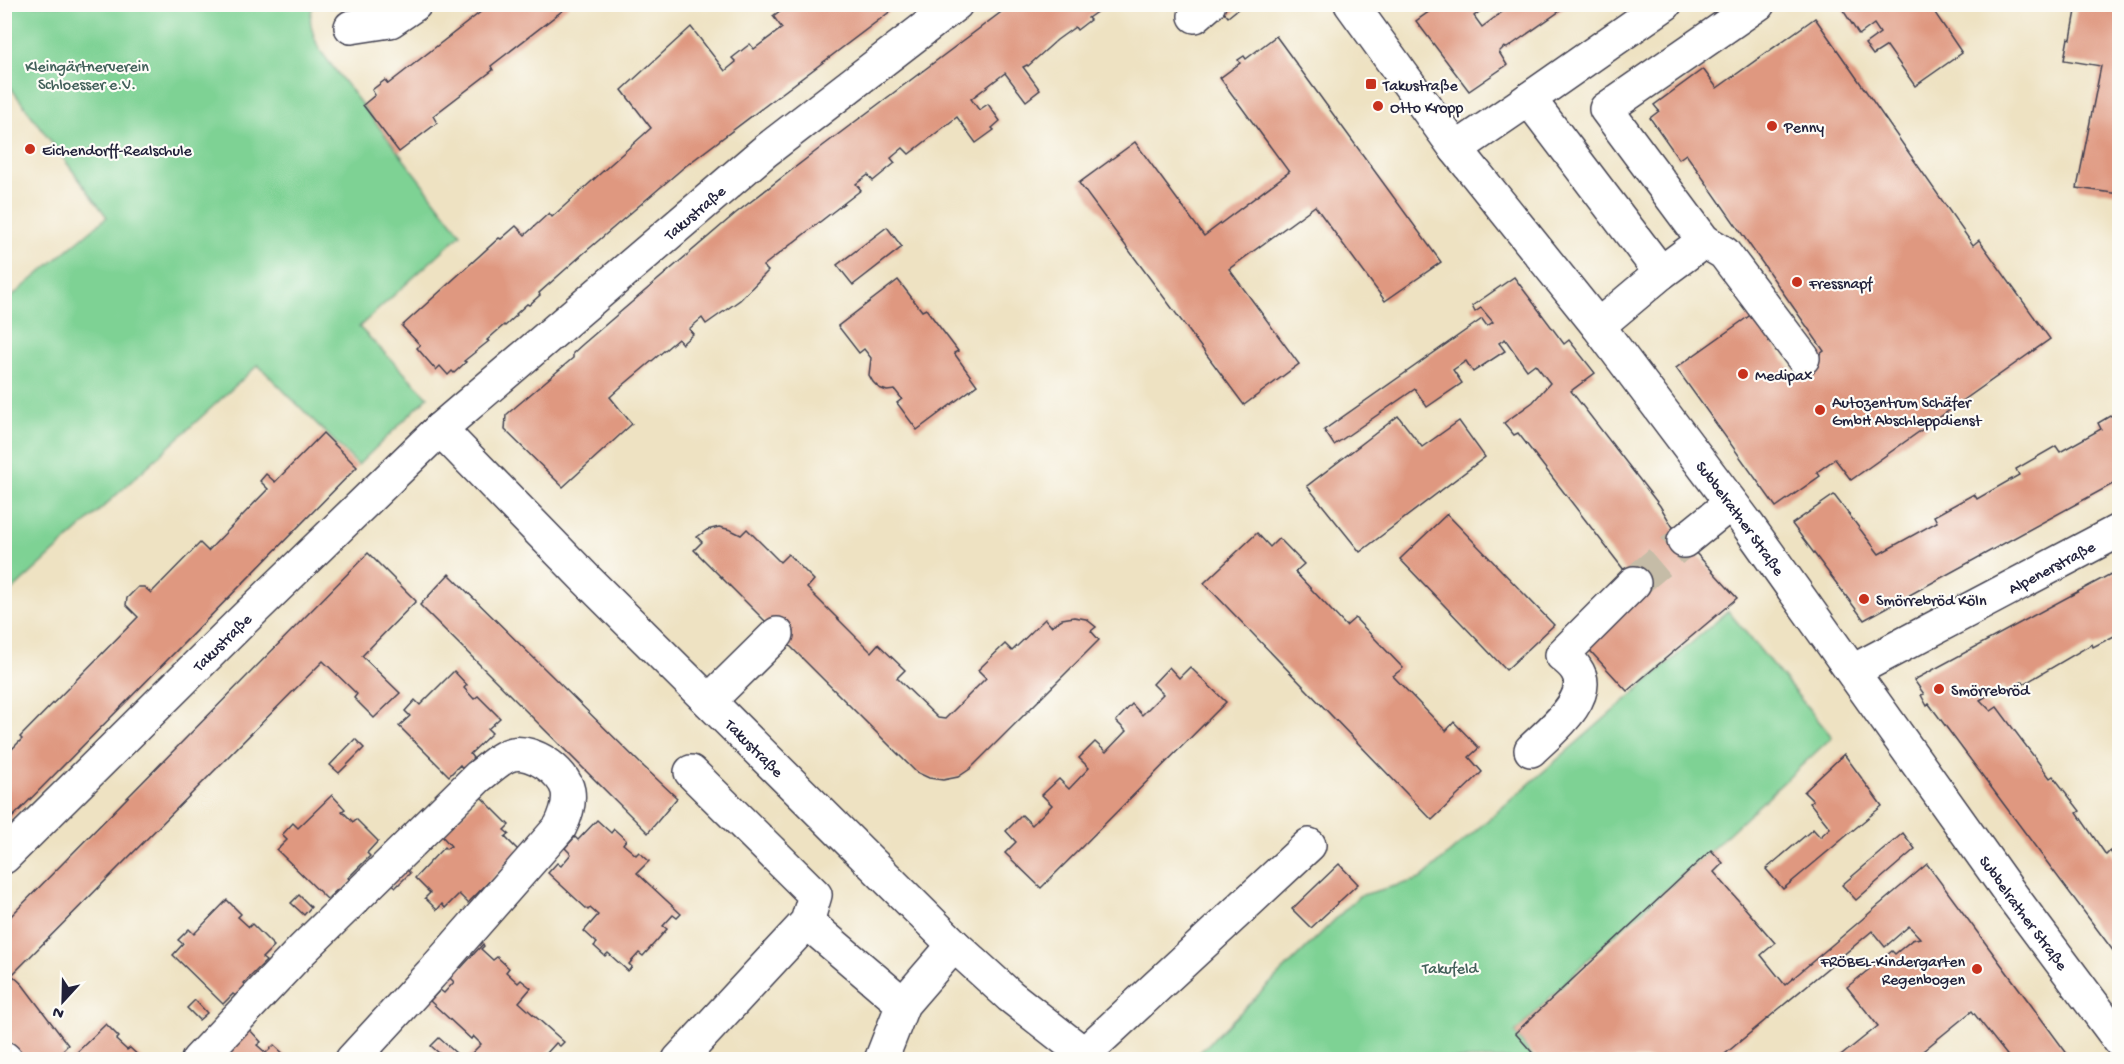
<svg xmlns="http://www.w3.org/2000/svg" width="2124" height="1064" viewBox="0 0 2124 1064" font-family="'Gochi Hand',sans-serif">
	<style>
		.green { fill: #7ed294; stroke: #507a68; stroke-width: 1.5 }
		.building { fill: #df9880 }
		.lines { fill: none; stroke-linecap: round; stroke-linejoin: round }
		.minor-tunnel { stroke: #c5bca7; stroke-width: 33; stroke-dasharray: 33 16; stroke-linecap: butt }
		.minor-casing { stroke: #413f4f; stroke-width: 36 }
		.major-casing { stroke: #413f4f; stroke-width: 36 }
		.minor { stroke: #fff; stroke-width: 33 }
		.major { stroke: #fff; stroke-width: 33 }
		.poi-dot { fill: #c8321e; stroke: #fdfcf7; stroke-width: 2 }
		.labels { text-anchor: middle; stroke-width: 4.5; stroke-linejoin: round; paint-order: stroke }
		.park-label { font-size: 16px; fill: #42605a; stroke: #fdfcf7 }
		.poi-label { font-size: 16px; fill: #22223b; stroke: #fdfcf7; text-anchor: start }
		.street-label { font-size: 16px; fill: #22223b; stroke: #fdfcf7 }
	</style>
	<rect width="100%" height="100%" fill="#fdfcf7"/>
	<filter id="ink" filterUnits="userSpaceOnUse"><feTurbulence type="fractalNoise" baseFrequency=".0167" numOctaves="2"/><feDisplacementMap in="SourceGraphic" scale="12" xChannelSelector="R" yChannelSelector="G"/><feConvolveMatrix kernelMatrix="1 2 1 2 8 2 1 2 1" color-interpolation-filters="sRGB"/></filter>
	<filter id="wash" filterUnits="userSpaceOnUse"><feTurbulence type="fractalNoise" baseFrequency=".008" numOctaves="4" result="noise"/><feDisplacementMap in="SourceGraphic" scale="24" xChannelSelector="R" yChannelSelector="G"/><feGaussianBlur stdDeviation="1.35" result="paint"/><feColorMatrix in="noise" values="0 0 0 0 0 0 0 0 0 0 0 0 0 0 0 0 0 1.4 0 .05"/><feComposite in="paint" operator="in"/></filter>
	<g filter="url(#wash)">
		<rect width="100%" height="100%" fill="#eee2c2"/>
		<g class="green">
			<path d="M4 5H314C306 19 313 34 319 49L461 234 359 327 428 397 358 465 258 365 5 597V302L107 217 5 80Z"/>
			<path d="M1728 611 1832 737 1711 850 1593 954 1515 1033 1534 1059H1193L1359 896 1420 879Z"/>
		</g>
		<g id="blocks">
			<g class="building">
				<path d="M491 4H571L491 66 493 70 433 116 437 123 399 152 363 105 375 95 372 90 385 80 388 84Z"/>
				<path d="M790 4H800L804 10 811 4H900L683 168 584 253 539 293 540 295 529 305 527 304 516 314 517 315 505 326 504 325 487 340 489 341 464 361 466 362 454 373 452 371 448 375 440 366 436 370 417 348 420 345 402 326 499 238 501 239 516 226 525 235 549 213 552 217 651 128 622 90 691 27 725 71 736 62 732 58 750 44 754 49 782 28 773 16Z"/>
				<path d="M1012 4H1108L1088 18 1090 20 1077 30 1075 27 1057 40 1028 66 1027 65 1023 67 1040 90 1026 101 1005 73 971 99 979 110 988 104 1000 121 992 128 994 130 976 143 957 117 909 154 903 148 891 158 895 163 873 181 868 175 856 184 861 190 763 266 768 271 740 300 706 324 702 318 689 329 693 334 682 344 678 339 621 387 610 397 632 424 563 487 505 430 506 415 573 358V353L583 344 736 213 824 145Z"/>
				<path d="M1223 4H1244L1228 17 1220 7Z"/>
				<path d="M1440 4H1448L1452 11 1462 4H1490L1474 16 1482 27 1513 4H1570L1507 48 1504 47 1499 52 1507 65 1469 91 1416 21Z"/>
				<path d="M1839 4H1948L1935 13 1962 53 1915 86 1887 46 1873 55 1865 44 1880 33 1874 24 1859 35Z"/>
				<path d="M2077 5H2120V194L2077 188 2101 66 2064 60 2068 38 2071 39Z"/>
				<path d="M1815 18 1973 245 1979 240 2050 339 1851 480 1835 459 1817 472 1820 476 1776 507 1676 368 1752 314 1793 373 1824 351 1686 154 1679 159 1650 118 1659 111 1654 105 1703 69 1717 88Z"/>
				<path d="M1276 36 1441 262 1385 301 1315 206 1229 269 1299 364 1244 405 1079 183 1135 142 1204 236 1289 172 1220 78 1240 63 1238 60 1244 56 1246 59Z"/>
				<path d="M887 227 902 247 853 285 837 265Z"/>
				<path d="M1514 277 1564 344 1569 340 1595 373 1571 391 1660 506 1674 529 1737 598 1627 691 1583 643 1641 592 1518 433 1514 435 1504 423 1533 402 1550 383 1535 364 1527 370 1505 339 1499 343 1505 351 1473 372 1466 361 1453 370 1462 383 1427 407 1415 389 1334 445 1324 430 1482 319 1487 326 1493 322 1481 308 1475 312 1472 306Z"/>
				<path d="M898 280 922 311 926 309 958 351 954 353 977 385 917 430 897 403 902 399 895 390 887 391 879 388 873 382 869 375 871 358 864 349 859 353 838 326Z"/>
				<path d="M2120 410V480L1864 620 1792 524 1834 495 1879 554 1937 522 1934 516 1974 494 1977 499 2019 475 2016 469 2056 446 2060 452 2101 429 2098 423Z"/>
				<path d="M1398 416 1422 447 1459 421 1485 457 1360 552 1307 486Z"/>
				<path d="M323 433 357 467 4 826V757L22 739 20 737 138 617 126 605 127 598 138 587H144L151 593 200 543 208 551 268 489 260 481 266 474 275 482Z"/>
				<path d="M1447 514 1554 625 1506 670 1400 559Z"/>
				<path d="M719 527 731 530 741 535 747 529 780 562 788 554 814 580 807 588 871 652 878 644 905 670 897 678 938 718 945 719 986 678 978 670 1005 644 1012 651 1045 619 1051 626 1062 619 1074 617 1086 619 1096 627 1091 631 1099 640 970 769 958 777 943 780 929 778 916 772 694 550 702 542 697 537 707 530Z"/>
				<path d="M1257 533 1270 547 1279 538 1304 564 1295 572 1346 626 1355 618 1403 668 1393 676 1446 731 1454 722 1479 748 1469 757 1482 772 1432 820 1204 583Z"/>
				<path d="M368 553 416 601 362 656 400 693 374 718 354 698 357 694 323 661 12 975 22 984 68 1045 61 1052 69 1059H23L4 1034V923Z"/>
				<path d="M2120 569V633L2093 647 2092 644 2024 684 2023 681 2006 691 2003 686 1980 700 1991 711 1997 707 2050 778 2053 776 2080 811 2077 813 2106 855 2110 851 2120 864V960L1929 704 1927 706 1921 695 1924 694 1914 680Z"/>
				<path d="M449 574 644 767 677 798 648 833 420 605Z"/>
				<path d="M1169 667 1179 678 1190 667 1226 702 1041 888 1005 853 1016 842 1006 831 1022 815 1032 825 1052 805 1042 795 1059 779 1069 789 1089 768 1079 758 1095 742 1106 752 1126 731 1116 721 1132 704 1142 715 1163 694 1153 684Z"/>
				<path d="M454 671 467 685 464 688 474 699 478 696 500 718 488 729 492 733 470 754 473 758 463 769 460 765 449 776 399 726 410 716 405 711 415 700 420 705Z"/>
				<path d="M355 739 364 748 339 773 330 765Z"/>
				<path d="M1844 754 1882 806 1783 889 1766 869 1813 829 1820 837 1830 828 1810 803 1813 801 1804 792Z"/>
				<path d="M332 795 345 809 342 811 353 822 356 819 378 841 367 853 370 856 348 878 352 881 341 892 338 889 327 899 277 850 287 840 282 835 293 823 298 828Z"/>
				<path d="M481 797 509 825 504 830 509 834 505 837 519 851 468 903 459 894 445 908 442 904 437 910 425 898 430 893 415 878 444 847 446 849 451 846 441 835Z"/>
				<path d="M597 820 611 833 614 829 626 840 623 844 636 855 639 852 649 861 637 873 681 914 677 918 673 915 663 926 667 929 643 956 639 953 629 964 632 967 628 971 608 953 605 956 594 946 597 943 584 931 598 915 590 908 588 910 548 873 557 863 561 866 571 854 565 848 575 837 578 840Z"/>
				<path d="M1903 833 1915 849 1856 900 1842 885Z"/>
				<path d="M1711 850 1723 863 1714 872 1775 943 1761 955 1785 985 1927 864 2071 1059H2010L1972 1011 1913 1059H1837L1878 1026 1847 987 1892 951 1895 954 1912 940 1920 938 1909 926 1885 947 1872 931 1719 1059H1538L1515 1033Z"/>
				<path d="M1339 864 1358 884 1311 928 1292 909Z"/>
				<path d="M402 865 410 873 396 887 388 880Z"/>
				<path d="M299 895 311 907 304 915 291 903Z"/>
				<path d="M227 900 241 914 238 917 249 927 252 924 274 946 262 958 266 961 244 983 247 987 237 997 233 994 223 1004 173 955 183 944 178 940 189 929 194 934Z"/>
				<path d="M483 944 484 946 481 949 493 960 497 957 509 968 506 972 518 983 521 980 531 988 519 1002 564 1042 560 1046 556 1043 546 1054 549 1058 547 1059H466L481 1044 473 1036 471 1039 430 1001 440 990 444 993 454 982 448 976 458 965 461 968Z"/>
				<path d="M195 1000 207 1013 199 1020 187 1008Z"/>
				<path d="M106 1024 119 1037 116 1040 127 1050 130 1048 142 1059H70Z"/>
				<path d="M249 1029 261 1042 257 1045 266 1053 274 1045 289 1059H219Z"/>
				<path d="M439 1038 457 1054 451 1059H446L431 1046Z"/>
			</g>
		</g>
	</g>
	<g filter="url(#ink)">
		<use href="#blocks" fill-opacity="0" stroke="#413f4f" stroke-width="1.5"/>
		<g class="lines">
			<path class="minor-tunnel" d="M1634 583 1684 541"/>
			<defs>
				<g id="minor">
					<path d="M1195 16 1209 4"/>
					<path d="M351 27 390 21 415 4"/>
					<path d="M1456 149 1529 99"/>
					<path d="M1704 241 1724 253 1803 358"/>
					<path d="M1661 273 1529 99 1665 4"/>
					<path d="M1598 326 1661 273 1704 241 1606 109 1758 4"/>
					<path id="s1" d="M440 429 587 580 954 945 1010 996 1084 1054 1309 845"/>
					<path d="M1684 541 1731 503"/>
					<path id="s2" d="M1853 671 2120 530"/>
					<path d="M709 701 777 634"/>
					<path d="M1531 750C1548 733 1596 697 1576 669 1573 664 1567 659 1562 655L1634 583"/>
					<path id="s3" d="M4 857 239 624 440 429 764 152 956 4"/>
					<path d="M807 922 903 1004"/>
					<path d="M4 1058 6 1060"/>
					<path d="M198 1060 302 950 478 777C488 770 501 756 513 754 532 750 564 771 568 791 570 803 565 817 560 827L431 974 352 1060"/>
					<path d="M679 1060 807 922 815 895 691 772"/>
					<path d="M881 1060 903 1004 954 945"/>
				</g>
				<g id="major">
					<path id="s4" d="M1351 4 1456 149 1598 326 1747 524 2012 896 2120 1041"/>
				</g>
			</defs>
			<use href="#minor" class="minor-casing"/>
			<use href="#major" class="major-casing"/>
			<use href="#minor" class="minor"/>
			<use href="#major" class="major"/>
		</g>
	</g>
	<g class="poi-dot">
		<rect x="1365" y="78" width="12" height="12" rx="3"/>
		<circle cx="1378" cy="106" r="6"/>
		<circle cx="1772" cy="126" r="6"/>
		<circle cx="30" cy="149" r="6"/>
		<circle cx="1797" cy="282" r="6"/>
		<circle cx="1743" cy="374" r="6"/>
		<circle cx="1820" cy="410" r="6"/>
		<circle cx="1864" cy="599" r="6"/>
		<circle cx="1939" cy="689" r="6"/>
		<circle cx="1977" cy="969" r="6"/>
	</g>
	<g class="labels">
		<g class="park-label">
			<text x="87" y="71">Kleingärtnerverein<tspan x="87" dy="18">Schloesser e.V.</tspan></text>
			<text x="1450" y="973">Takufeld</text>
		</g>
		<g class="poi-label">
			<text x="1383" y="90">Takustraße</text>
			<text x="1390" y="112">Otto Kropp</text>
			<text x="1784" y="132">Penny</text>
			<text x="42" y="155">Eichendorff-Realschule</text>
			<text x="1809" y="288">Fressnapf</text>
			<text x="1755" y="380">Medipax</text>
			<text x="1832" y="407">Autozentrum Schäfer<tspan x="1832" dy="18">GmbH Abschleppdienst</tspan></text>
			<text x="1876" y="605">Smörrebröd Köln</text>
			<text x="1951" y="695">Smörrebröd</text>
			<text x="1965" y="966" text-anchor="end">FRÖBEL-Kindergarten<tspan x="1965" dy="18">Regenbogen</tspan></text>
		</g>
		<g class="street-label">
			<text dy="6" stroke="none"><textPath href="#s3" startOffset="945">Takustraße</textPath></text>
			<text dy="6" stroke="none"><textPath href="#s4" startOffset="645">Subbelrather Straße</textPath></text>
			<text dy="6" stroke="none"><textPath href="#s2" startOffset="224">Alpenerstraße</textPath></text>
			<text dy="6" stroke="none"><textPath href="#s3" startOffset="306">Takustraße</textPath></text>
			<text dy="6" stroke="none"><textPath href="#s1" startOffset="448">Takustraße</textPath></text>
			<text dy="6" stroke="none"><textPath href="#s4" startOffset="1131">Subbelrather Straße</textPath></text>
		</g>
	</g>
	<rect width="2124" height="1064" fill="none" stroke="#fdfcf7" stroke-width="24"/>
	<g transform="translate(63 1001) rotate(202)" stroke="#fdfcf7" stroke-width="4.5" paint-order="stroke">
	<path d="M0-4.5L10 22L0 15L-10 22Z" fill="#22223b"/>
	<text y="-9" font-size="16" font-weight="bold" text-anchor="middle" fill="#22223b">N</text>
	</g>
</svg>
